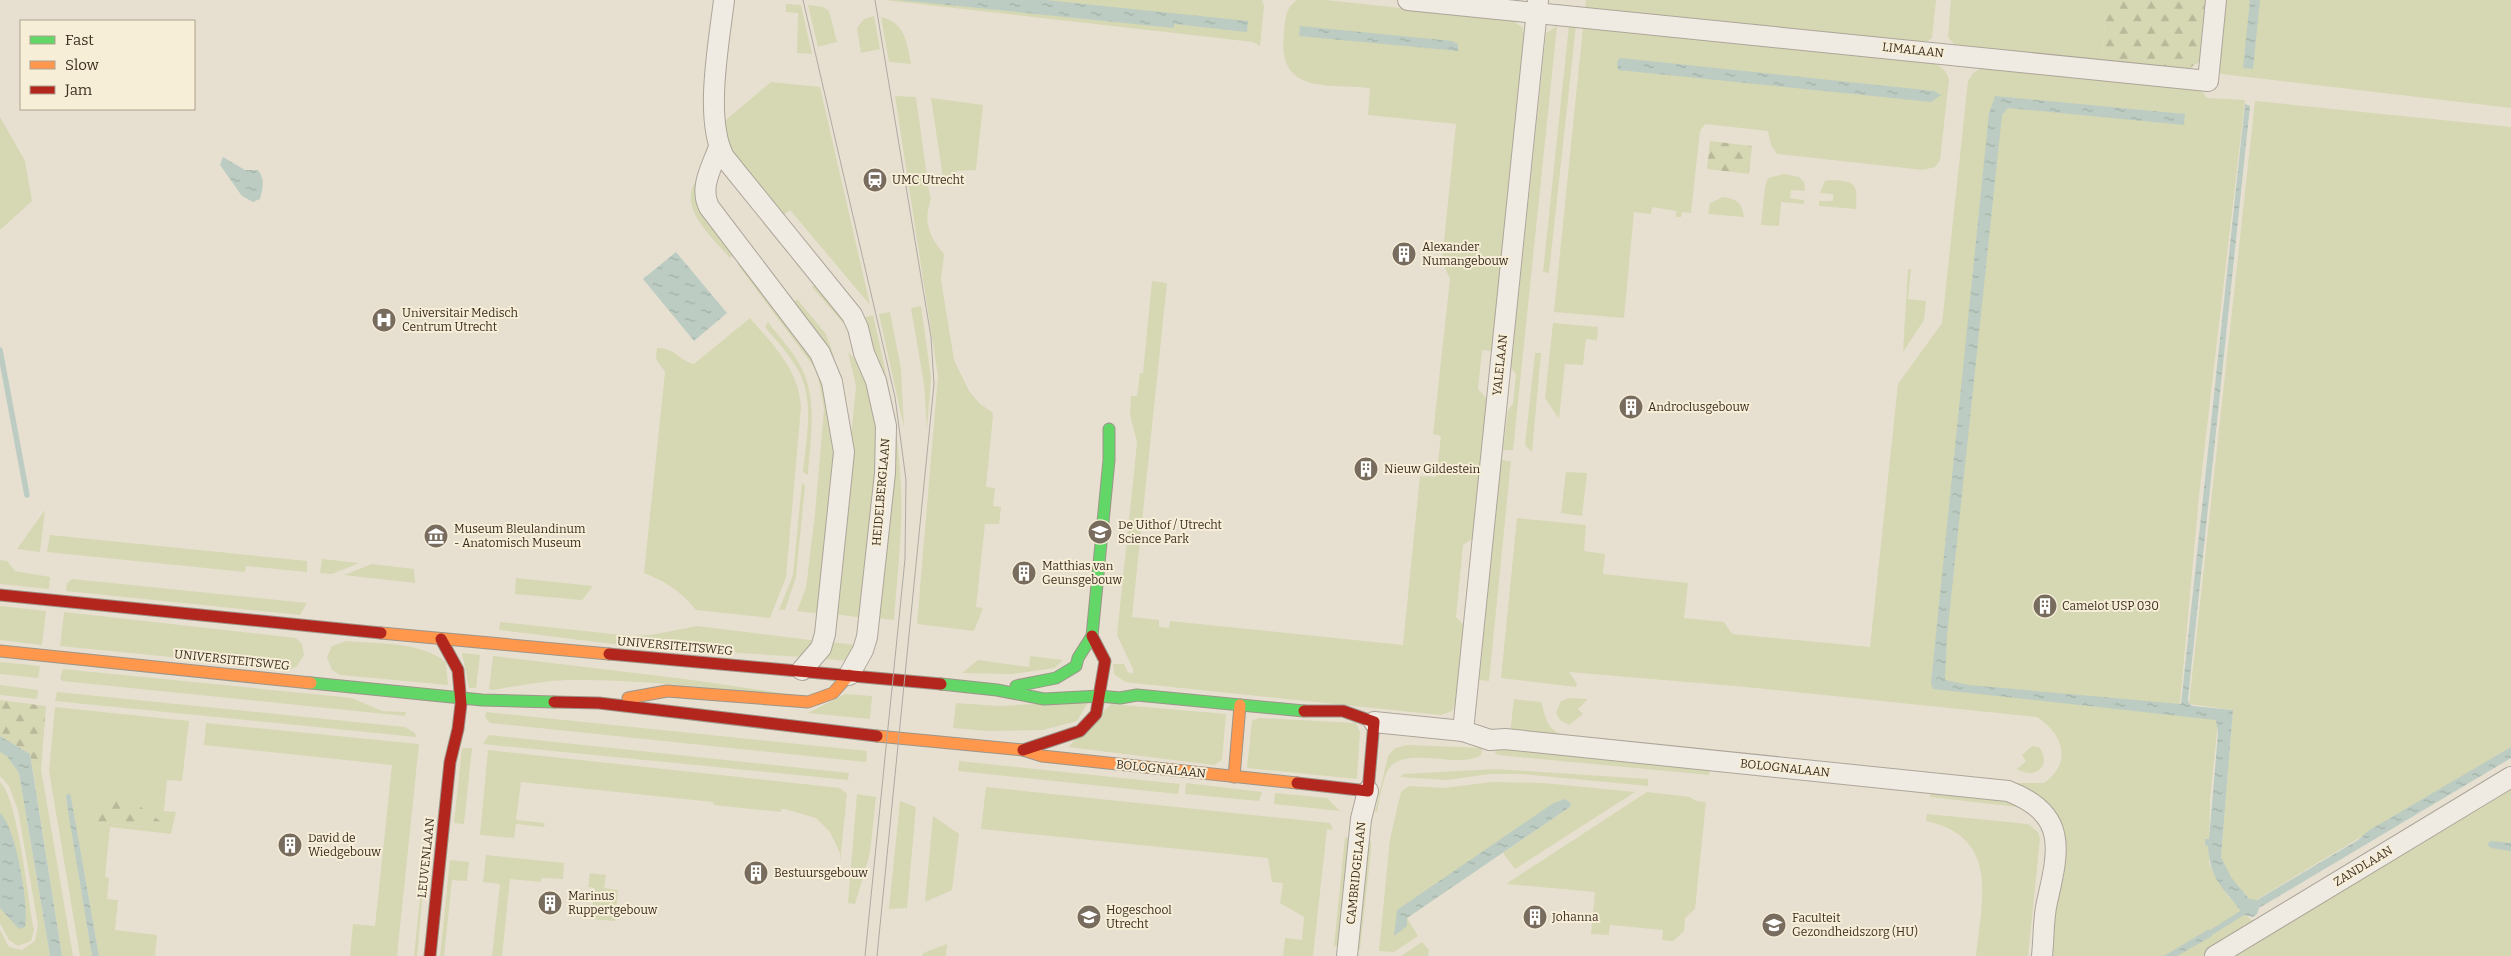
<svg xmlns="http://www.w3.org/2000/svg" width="2511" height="956" viewBox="0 0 2511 956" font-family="Bitter,serif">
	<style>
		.grass { fill: #d6d7b3; fill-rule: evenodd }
		.forest { fill: url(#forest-firs) }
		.water { fill: url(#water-ripples) }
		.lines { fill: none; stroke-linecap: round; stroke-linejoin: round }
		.stream { stroke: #bcccc2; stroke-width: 5.5 }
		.street-casing { stroke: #ada599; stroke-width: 22 }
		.fast-casing { stroke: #9c958a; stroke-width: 13 }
		.slow-casing { stroke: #9c958a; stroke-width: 13 }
		.jam-casing { stroke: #9c958a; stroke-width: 13 }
		.street { stroke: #efebe3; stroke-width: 20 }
		.fast { stroke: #63d668; stroke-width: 11 }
		.slow { stroke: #ff974d; stroke-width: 11 }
		.jam { stroke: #b3261e; stroke-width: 11 }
		.tram { stroke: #afaaa2; stroke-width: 1 }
		.labels { text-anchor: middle; stroke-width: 4; stroke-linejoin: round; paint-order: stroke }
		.street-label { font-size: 12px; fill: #3d2e20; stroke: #f7eed8 }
		.poi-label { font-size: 12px; fill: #3d2e20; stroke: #f7eed8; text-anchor: start }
	</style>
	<defs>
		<pattern id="forest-firs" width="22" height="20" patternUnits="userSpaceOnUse" patternTransform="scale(1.25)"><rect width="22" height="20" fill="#d6d7b3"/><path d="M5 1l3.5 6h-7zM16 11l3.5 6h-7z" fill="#b9b99a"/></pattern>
		<pattern id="water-ripples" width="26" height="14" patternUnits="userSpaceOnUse" patternTransform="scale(1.25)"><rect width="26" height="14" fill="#bcccc2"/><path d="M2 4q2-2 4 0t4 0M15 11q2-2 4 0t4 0" fill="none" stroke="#a2b0a6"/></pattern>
	</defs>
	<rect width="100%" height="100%" fill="#e7e0d1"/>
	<g class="grass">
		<path d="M884 0H1262L1264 6 1260 46 1253 42Z"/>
		<path d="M1297 0H1326L1512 20 1523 28 1524 39 1493 351 1482 350 1478 389 1488 400 1474 538 1463 545 1456 617 1466 627 1458 700 1452 711 1441 715 1133 683 1125 682 1114 674 1113 664H1124L1128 672 1133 674V669L1117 635 1136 453 1137 442 1130 415 1131 396H1137L1140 373H1143L1152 281 1167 283 1132 617 1159 620V627L1169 628 1170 621 1403 645 1420 476 1436 477 1441 436 1433 434 1450 279 1442 261 1456 124 1368 115 1370 88C1326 84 1277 94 1284 34 1285 22 1285 7 1297 0Z"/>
		<path d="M1586 0H1936L1932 38 1925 43 1585 9Z"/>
		<path d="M1951 0H2107L2102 60 1955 46 1948 37Z"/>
		<path d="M2223 0H2511V108L2221 74 2216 68Z"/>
		<path d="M786 4 801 5 812 54 797 53 798 13 786 12Z"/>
		<path d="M808 5 823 7 829 11 837 42 818 47Z"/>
		<path d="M874 16 880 49 861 53 857 28 864 19Z"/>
		<path d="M881 17C905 22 907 43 911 64L889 62Z"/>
		<path d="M1569 25H1576L1549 273 1543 272Z"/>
		<path d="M1557 26 1513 450H1503L1508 410 1513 404 1516 374 1511 368 1546 33Z"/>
		<path d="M1583 27 1930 62C1940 66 1945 68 1949 79L1940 160 1935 167 1923 170 1777 154 1771 145 1768 131 1705 124 1700 131 1691 213 1682 212 1681 217H1676V211L1652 207 1651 214 1634 212 1624 318 1554 312Z"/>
		<path d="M1982 68 2201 90 2207 98 2245 100 2199 496 2179 714 2214 718 2218 723 2210 800 2209 864 2228 896 2256 925 2205 956H2051L2058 890C2072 875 2061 833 2057 815L2027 793 2007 783H2044C2073 762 2063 734 2037 717L1746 687 1569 672 1577 684 1576 687 1501 678 1517 518 1586 525 1584 551 1605 554 1603 574 1688 583 1684 618 1724 622 1732 634 1870 647 1898 384 1942 323 1968 81 1973 73Z"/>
		<path d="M771 82 820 87 870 305 790 210 781 217 734 161 721 124Z"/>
		<path d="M895 96 916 97 929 192C932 200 930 202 928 210 925 227 933 242 944 254L941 280 954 360 969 391 980 404 992 412 993 416 986 487 995 488 993 506 1001 507 999 524H985L976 607 983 608 974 631 917 624 938 376Z"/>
		<path d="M931 98 983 105 976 170 958 171 943 178Z"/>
		<path d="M2255 101 2511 127V747L2254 901C2239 897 2225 871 2221 857L2233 710 2189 704Z"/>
		<path d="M0 117 25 161 32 201 0 230Z"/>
		<path d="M1784 174 1799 177 1804 182 1805 191 1791 190 1790 198 1804 200V204L1781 202 1779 226 1761 225 1765 187 1768 178Z"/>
		<path d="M1831 180C1856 181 1858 184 1856 209L1819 206V201H1833V194L1820 193 1825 181Z"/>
		<path d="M694 184 702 192 735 253 730 258C714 239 680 211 694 184Z"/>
		<path d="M1723 197C1737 199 1742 203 1744 217L1708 214 1710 203Z"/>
		<path d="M745 258 821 365 837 444 822 614 797 611 806 588 815 514 824 409 817 371 738 265Z"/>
		<path d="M1908 269H1911L1908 299 1926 301 1924 320 1903 352Z"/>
		<path d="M817 282 840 308 851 332 812 287Z"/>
		<path d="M797 299 826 334 834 357 830 359 792 304Z"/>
		<path d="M921 306 931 378 927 429 924 384 911 308Z"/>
		<path d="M890 312 901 369 904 428 879 314Z"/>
		<path d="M873 315C886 372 899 429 901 488 903 532 897 576 894 620L876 618 881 378 877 356 860 319Z"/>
		<path d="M750 318C773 345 799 370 801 407L786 577 770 618 696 610C680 591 667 582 644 573L665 372 656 359 657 348C678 349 676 359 694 364Z"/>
		<path d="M768 322C779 337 794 352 802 369 818 402 810 440 808 475L803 472C806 439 815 400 798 370 789 354 777 341 765 327Z"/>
		<path d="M1553 323 1598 327 1597 340 1586 339 1583 365 1565 364 1559 419 1545 398Z"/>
		<path d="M848 352 855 359 869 384 879 414 880 456 863 618 834 614 856 386Z"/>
		<path d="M1535 353H1541L1532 452 1525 445Z"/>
		<path d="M1501 460 1511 461 1489 681 1479 680Z"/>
		<path d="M1566 472 1587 473 1582 516 1561 513Z"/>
		<path d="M802 482 805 486 796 577 785 610H779L793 575Z"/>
		<path d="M45 510 40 552 17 549Z"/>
		<path d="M50 535 307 561V572L246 566 245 572 47 552Z"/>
		<path d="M322 559 359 563 332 574 320 573Z"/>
		<path d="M0 560 7 561 15 571 50 577 49 589 0 584Z"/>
		<path d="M372 564 414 569 415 583 344 575Z"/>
		<path d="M516 578 593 586 582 600 515 594Z"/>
		<path d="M72 579 307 603 300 615 66 591 67 583Z"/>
		<path d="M0 606 46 611 42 645 0 640Z"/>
		<path d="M64 612 296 638 302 644 304 655 297 666 291 669 60 646Z"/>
		<path d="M500 622 631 636 651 635 697 626 818 641 802 657 629 646 499 630Z"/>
		<path d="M346 641C378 644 419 641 446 662L448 685 340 675 332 670 327 657 332 646Z"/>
		<path d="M831 642 856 645 849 661 826 659Z"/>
		<path d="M462 653 480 655 476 688H469Z"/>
		<path d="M493 656 685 679 802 696C724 690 646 679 568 680 542 681 517 686 492 690L489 689Z"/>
		<path d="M1030 656 1063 660 1055 668 1012 674 962 673 978 660 1029 667Z"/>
		<path d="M0 662 40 666 38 678 0 674Z"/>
		<path d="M63 669 352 698 382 711 406 712 405 716 62 681 60 678Z"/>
		<path d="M0 685 38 690 37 699 0 695Z"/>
		<path d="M57 692 405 727 415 733 416 737 55 701Z"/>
		<path d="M845 694 872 696 870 719 808 713Z"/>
		<path d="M1569 698 1588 699 1578 709 1583 714 1569 725 1560 720 1556 713 1561 701Z"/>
		<path d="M1514 699 1540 702 1542 704C1546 721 1549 732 1567 736L1510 733Z"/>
		<path d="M1089 701 1077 721 1043 730 988 731 953 728 956 703 998 706Z"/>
		<path d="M1111 704 1226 714 1222 760 1214 765 1068 747Z"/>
		<path d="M55 707 189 721 182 781 167 780 164 811 176 812 171 834 110 827 105 877 109 878 107 899 118 900 115 930 157 935 155 956H99L71 797 66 796 92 956H80L49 771ZM99 802 160 821 159 828 110 824 105 831Z"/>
		<path d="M486 712 867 751 866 762 490 723 485 717Z"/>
		<path d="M1259 718 1356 723 1360 732 1357 779 1247 768 1252 721Z"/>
		<path d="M206 723 419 744 397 956H350L353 924 375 926 392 765 204 745Z"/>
		<path d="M489 735 849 773 848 780 483 744Z"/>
		<path d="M1407 745 1482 748 1481 755C1459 770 1403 744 1388 770 1382 781 1380 800 1377 812H1375L1388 756 1395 748Z"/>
		<path d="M2032 746 2039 747C2053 766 2035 780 2017 769L2026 761 2022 755Z"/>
		<path d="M1496 747 1710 769 1709 775 1498 755 1495 753Z"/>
		<path d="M462 748H472L464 824 454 823Z"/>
		<path d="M488 750 840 788 847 794 840 862V853L830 832 816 818 785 809H781V812L714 805 713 802 521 782 516 820 545 823 544 827 516 824 514 838 480 835Z"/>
		<path d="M0 752 7 756 19 773 50 956H0V930L9 947 22 950 35 941 38 925 18 810 9 786 0 776Z"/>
		<path d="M959 761 1180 784 1178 794 958 771Z"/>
		<path d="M32 765 41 769 73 956H62Z"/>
		<path d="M1496 769 1648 779V786L1522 774H1490L1447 780 1400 777 1403 774Z"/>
		<path d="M0 782C18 798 28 901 34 930L31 941 18 946 9 940 0 923Z"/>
		<path d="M1492 782 1544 783 1635 792 1515 869 1503 853 1570 807 1571 803 1407 918 1418 936 1394 952 1379 951 1390 839 1401 792 1409 786 1444 788Z"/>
		<path d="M1186 783 1262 792 1259 801 1185 794Z"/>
		<path d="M986 787 1330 823 1333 830 1327 829 1313 956H1283L1285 938 1302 940 1304 917 1280 903 1283 883 1272 882 1268 858 981 829Z"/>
		<path d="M1931 788 1984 793 2018 803V807L1930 797Z"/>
		<path d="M2511 788V956H2229Z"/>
		<path d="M1647 792 1690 797 1696 801 1706 802 1695 909 1685 918 1684 931 1673 941 1662 940 1663 930 1610 925 1609 935 1591 934 1595 892 1506 884Z"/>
		<path d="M1275 793 1327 798 1340 811 1274 804Z"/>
		<path d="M857 794 876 797 870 853 855 904 848 903Z"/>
		<path d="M900 801 916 807 907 908 889 909Z"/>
		<path d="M1927 814 2028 824 2038 832 2040 839 2028 956H1976C1982 899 2000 837 1926 821Z"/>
		<path d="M933 816 959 834 952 890 925 902Z"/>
		<path d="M1345 837 1349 839 1338 946H1334Z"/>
		<path d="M1368 841H1371V850L1360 949 1357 948Z"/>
		<path d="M486 855 564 863 563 879 542 878 541 882 510 879 502 956H492L500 884 483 882Z"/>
		<path d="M426 858 417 956H414L424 859Z"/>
		<path d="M450 860 469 862 467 881 452 880 444 956H440Z"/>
		<path d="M590 873 606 875 604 888 618 890 615 921 591 919 595 888 588 887Z"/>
		<path d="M1422 942 1429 950 1428 956H1401Z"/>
		<path d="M947 944 946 956H923V953Z"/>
	</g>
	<g class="forest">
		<path d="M2107 0H2205L2199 62 2187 70 2102 60Z"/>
		<path d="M1710 141 1752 146 1749 174 1707 169Z"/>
		<path d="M0 700 46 706 41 769 32 765 30 754 0 736Z"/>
		<path d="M125 800 134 802 160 821 159 828 110 824 105 832 96 820 99 802Z"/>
	</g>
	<g class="water">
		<path d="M899 0H1046L1248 21 1247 32 1174 24V28Z"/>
		<path d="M2250 0H2260L2253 69 2243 68Z"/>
		<path d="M1300 26 1452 41 1458 44V51L1299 36Z"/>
		<path d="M1620 58 1934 91 1941 95 1931 102 1618 70 1617 62Z"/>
		<path d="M1995 96 2185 114 2184 125 2008 108 2002 115 1947 636 1945 680 1969 685 2181 704 2245 104 2250 106 2188 699 2189 704 2193 706 2233 710 2221 857 2231 877 2249 899 2257 900 2358 840 2368 831 2511 747V758L2259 908 2257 914 2253 917 2244 915C2224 888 2210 881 2208 846L2205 845V839H2209L2218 733 2216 720 1933 689 1931 683 1989 113Z"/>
		<path d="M223 157 245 170H258C265 179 263 188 260 199L253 202 242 196 220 165Z"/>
		<path d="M676 252 727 313 694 341 643 279Z"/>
		<path d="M0 736 30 754 62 956H50L19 773 7 756 0 752Z"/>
		<path d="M69 793 71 797 99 956H92L69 817 66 796Z"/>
		<path d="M1564 799 1571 803 1570 807 1407 918V926L1394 936 1397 910 1552 804Z"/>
		<path d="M0 813C16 827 29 906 25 927L19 929 0 908Z"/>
		<path d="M2491 841 2511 843V851L2491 848 2487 844Z"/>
		<path d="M2209 929 2212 936 2177 956H2164Z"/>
	</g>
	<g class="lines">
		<g class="stream">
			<path d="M0 350 27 495"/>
			<path d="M2212 932 2242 913"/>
		</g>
		<defs>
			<g id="street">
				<path d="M724 0C719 43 704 119 724 157L852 315 858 328 864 353 876 381 886 426 885 473 867 637 863 650 849 675"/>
				<path d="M1408 0 2208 81 2216 0"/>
				<path d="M719 147C712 167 699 187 709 207L820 353 832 382 844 452 825 634 821 648 802 670"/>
				<path d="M1374 722 1463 731 1490 740 1505 739 2008 791C2068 814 2059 850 2047 902 2043 919 2044 938 2042 956"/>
				<path d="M1463 731 1538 0"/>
				<path d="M1347 956 1361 819 1368 791"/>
				<path d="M2215 956 2511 777"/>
			</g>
			<g id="fast">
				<path d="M311 683 482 700 554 702"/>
				<path d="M941 684 997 690 1044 699 1100 696 1120 698 1137 695 1304 711"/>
				<path d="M1016 686 1056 678 1076 666 1078 658 1092 636 1109 460V429"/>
			</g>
			<g id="slow">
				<path d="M381 633 609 654"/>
				<path d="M0 651 311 683"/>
				<path d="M628 698 667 691 808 702 833 693 849 675"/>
				<path d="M877 736 1023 750 1042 756 1297 783"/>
				<path d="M1234 777 1240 705"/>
			</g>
			<g id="jam">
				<path d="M0 595 381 633"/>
				<path d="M609 654 941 684"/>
				<path d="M554 702 599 703 877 736"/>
				<path d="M1023 750 1080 731 1096 714 1105 661 1092 636"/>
				<path d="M1297 783 1368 791 1374 722 1343 711H1304"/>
				<path d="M430 956 450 762 458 729 461 704 458 670 441 639"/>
			</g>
		</defs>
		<use href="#street" class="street-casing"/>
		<use href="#fast" class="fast-casing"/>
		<use href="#slow" class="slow-casing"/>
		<use href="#jam" class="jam-casing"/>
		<use href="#street" class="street"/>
		<use href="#fast" class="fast"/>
		<use href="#slow" class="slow"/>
		<use href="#jam" class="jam"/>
		<g class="tram">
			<path d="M803 0 895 397 906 480 905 559 865 956"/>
			<path d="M875 0 931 337 934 384 877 956"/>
		</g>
	</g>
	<defs>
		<symbol id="station-disc" viewBox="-11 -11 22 22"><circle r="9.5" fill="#786c5e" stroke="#f7eed8"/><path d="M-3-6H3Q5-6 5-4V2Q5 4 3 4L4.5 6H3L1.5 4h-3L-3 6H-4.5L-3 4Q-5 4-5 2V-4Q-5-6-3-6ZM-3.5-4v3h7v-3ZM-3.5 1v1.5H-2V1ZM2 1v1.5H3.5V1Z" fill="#fff"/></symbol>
		<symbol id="building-disc" viewBox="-11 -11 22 22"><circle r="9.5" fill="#786c5e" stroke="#f7eed8"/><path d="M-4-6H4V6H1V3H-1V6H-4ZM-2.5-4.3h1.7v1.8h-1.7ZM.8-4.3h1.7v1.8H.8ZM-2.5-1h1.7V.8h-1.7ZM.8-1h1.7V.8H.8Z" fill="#fff"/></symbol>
		<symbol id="hospital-disc" viewBox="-11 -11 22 22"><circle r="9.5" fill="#786c5e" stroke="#f7eed8"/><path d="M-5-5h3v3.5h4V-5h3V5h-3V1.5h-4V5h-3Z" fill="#fff"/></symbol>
		<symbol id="university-disc" viewBox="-11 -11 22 22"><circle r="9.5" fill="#786c5e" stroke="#f7eed8"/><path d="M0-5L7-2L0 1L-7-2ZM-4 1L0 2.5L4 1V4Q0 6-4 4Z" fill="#fff"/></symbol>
		<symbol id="museum-disc" viewBox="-11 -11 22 22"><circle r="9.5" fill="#786c5e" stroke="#f7eed8"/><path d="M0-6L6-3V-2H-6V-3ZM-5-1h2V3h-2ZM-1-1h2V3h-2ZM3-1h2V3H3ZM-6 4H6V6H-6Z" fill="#fff"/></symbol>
	</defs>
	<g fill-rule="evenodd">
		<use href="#station-disc" x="861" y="166" width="28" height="28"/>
		<use href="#building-disc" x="1390" y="240" width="28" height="28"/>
		<use href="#hospital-disc" x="370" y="306" width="28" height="28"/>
		<use href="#building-disc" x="1617" y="393" width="28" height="28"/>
		<use href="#building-disc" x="1352" y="455" width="28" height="28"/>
		<use href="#university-disc" x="1086" y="518" width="28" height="28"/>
		<use href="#museum-disc" x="422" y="522" width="28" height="28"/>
		<use href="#building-disc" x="1010" y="559" width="28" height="28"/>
		<use href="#building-disc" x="2031" y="592" width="28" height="28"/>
		<use href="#building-disc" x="276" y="831" width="28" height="28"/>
		<use href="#building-disc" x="742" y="859" width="28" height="28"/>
		<use href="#building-disc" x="536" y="889" width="28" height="28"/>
		<use href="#university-disc" x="1075" y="903" width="28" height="28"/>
		<use href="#building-disc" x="1521" y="903" width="28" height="28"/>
		<use href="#university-disc" x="1760" y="911" width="28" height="28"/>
	</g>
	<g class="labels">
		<g class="street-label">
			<text transform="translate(1913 50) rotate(6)" y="4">LIMALAAN</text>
			<text transform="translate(1500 365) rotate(-84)" y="4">YALELAAN</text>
			<text transform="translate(881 492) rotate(-85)" y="4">HEIDELBERGLAAN</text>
			<text transform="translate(675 646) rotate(5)" y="4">UNIVERSITEITSWEG</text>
			<text transform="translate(232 660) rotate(6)" y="4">UNIVERSITEITSWEG</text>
			<text transform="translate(1785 768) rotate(6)" y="4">BOLOGNALAAN</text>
			<text transform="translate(1161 769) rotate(6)" y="4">BOLOGNALAAN</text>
			<text transform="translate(426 858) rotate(-84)" y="4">LEUVENLAAN</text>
			<text transform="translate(2363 866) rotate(-31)" y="4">ZANDLAAN</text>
			<text transform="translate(1356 873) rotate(-84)" y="4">CAMBRIDGELAAN</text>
		</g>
		<g class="poi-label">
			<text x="892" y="184">UMC Utrecht</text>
			<text x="1422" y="251">Alexander<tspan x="1422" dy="14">Numangebouw</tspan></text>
			<text x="402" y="317">Universitair Medisch<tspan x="402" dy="14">Centrum Utrecht</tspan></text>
			<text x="1648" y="411">Androclusgebouw</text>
			<text x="1384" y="473">Nieuw Gildestein</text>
			<text x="1118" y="529">De Uithof / Utrecht<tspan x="1118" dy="14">Science Park</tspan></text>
			<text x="454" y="533">Museum Bleulandinum<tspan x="454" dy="14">- Anatomisch Museum</tspan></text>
			<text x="1042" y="570">Matthias van<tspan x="1042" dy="14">Geunsgebouw</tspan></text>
			<text x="2062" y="610">Camelot USP 030</text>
			<text x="308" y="842">David de<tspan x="308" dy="14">Wiedgebouw</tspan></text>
			<text x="774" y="877">Bestuursgebouw</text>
			<text x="568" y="900">Marinus<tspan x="568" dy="14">Ruppertgebouw</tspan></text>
			<text x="1106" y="914">Hogeschool<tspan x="1106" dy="14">Utrecht</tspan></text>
			<text x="1552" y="921">Johanna</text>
			<text x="1792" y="922">Faculteit<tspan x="1792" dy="14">Gezondheidszorg (HU)</tspan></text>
		</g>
	</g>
	<rect x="20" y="20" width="175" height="90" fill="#f7eed8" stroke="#ada18e"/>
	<rect x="30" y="36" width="25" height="8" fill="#63d668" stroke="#ada18e"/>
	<text x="65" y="45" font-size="15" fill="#3d2e20">Fast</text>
	<rect x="30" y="61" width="25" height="8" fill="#ff974d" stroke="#ada18e"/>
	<text x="65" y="70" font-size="15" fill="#3d2e20">Slow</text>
	<rect x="30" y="86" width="25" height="8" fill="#b3261e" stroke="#ada18e"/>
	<text x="65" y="95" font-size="15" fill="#3d2e20">Jam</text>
</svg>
